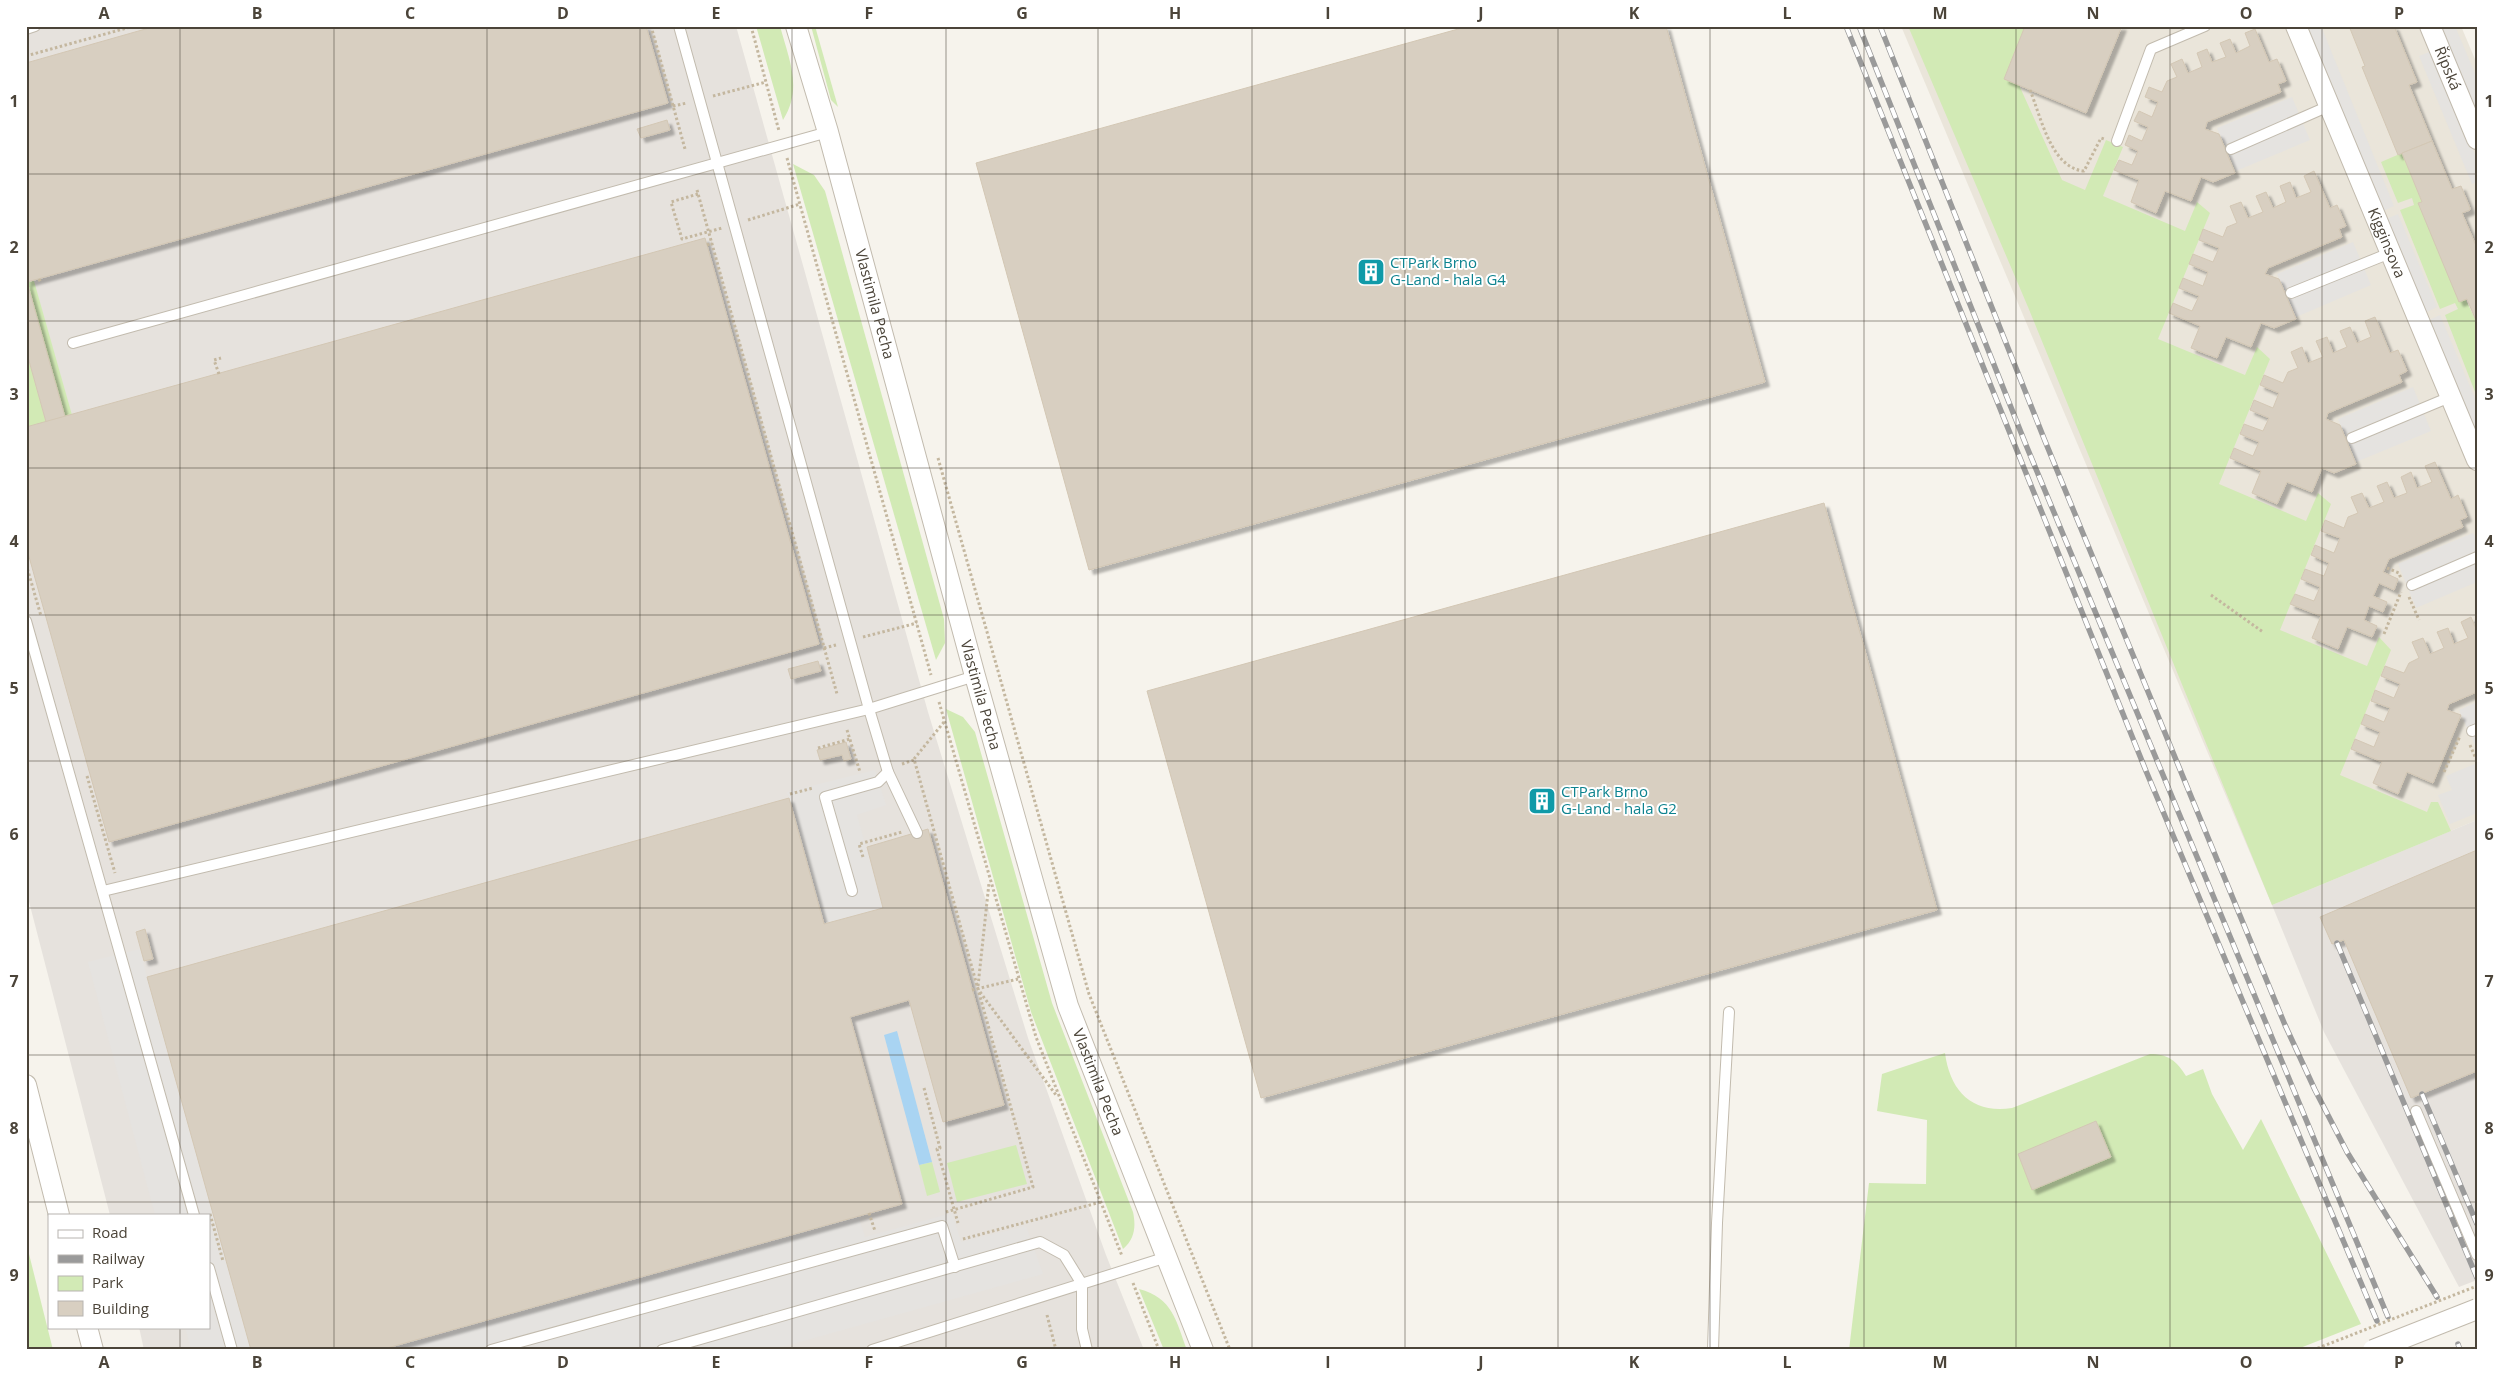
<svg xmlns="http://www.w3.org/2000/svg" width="2503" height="1376" viewBox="0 0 2503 1376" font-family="'Open Sans',sans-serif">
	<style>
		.residential { fill: #eae5da }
		.industrial { fill: #e6e2dd }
		.green { fill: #d2eab5 }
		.parking { fill: #e5e3e0 }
		.water { fill: #a9d4f2 }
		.building { fill: #d8cfc1; stroke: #d3c7b4; filter: url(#shadow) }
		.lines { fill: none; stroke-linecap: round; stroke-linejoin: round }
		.lane-casing { stroke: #c2bbae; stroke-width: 12 }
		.street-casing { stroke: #c2bbae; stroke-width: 22 }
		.path { stroke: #c4b79f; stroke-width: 3; stroke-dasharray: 2.5 2.5; stroke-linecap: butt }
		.lane { stroke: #fff; stroke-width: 10 }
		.street { stroke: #fff; stroke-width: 20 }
		.rail-casing { stroke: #9a9a9a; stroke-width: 5.5 }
		.rail { stroke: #fff; stroke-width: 4; stroke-dasharray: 11; stroke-linecap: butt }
		.street-bridge-casing { stroke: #c2bbae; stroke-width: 22; stroke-linecap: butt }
		.path-bridge { stroke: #c4b79f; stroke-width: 3; stroke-dasharray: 2.5 2.5; stroke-linecap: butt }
		.street-bridge { stroke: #fff; stroke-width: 20 }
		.grid { fill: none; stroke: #4b4439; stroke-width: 1; stroke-opacity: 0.55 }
		.labels { text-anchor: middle; stroke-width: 4; stroke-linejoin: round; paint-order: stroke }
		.street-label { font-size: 15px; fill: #4b4439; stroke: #fff }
		.culture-label { font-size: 15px; fill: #0d838f; stroke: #fff; text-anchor: start }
		.neatline { fill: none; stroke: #4b4439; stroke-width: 2 }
		.grid-label { font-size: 16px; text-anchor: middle; font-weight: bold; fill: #4b4439 }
	</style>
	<defs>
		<filter id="shadow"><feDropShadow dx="4.5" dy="4.5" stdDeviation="1" flood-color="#0004"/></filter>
	</defs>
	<rect width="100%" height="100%" fill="#f6f3ec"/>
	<path class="residential" d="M1901 26H2461L2477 64V820L2272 905Z"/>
	<g class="industrial">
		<path d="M26 26H736L928 712 1028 1038 1106 1255 1144 1350H144L139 1327H209V1215H110L26 890Z"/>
		<path d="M2477 820V1280L2459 1287 2324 1032 2272 905Z"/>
	</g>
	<g class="green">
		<path d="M756 26H780C789 60 803 88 783 120Z"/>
		<path d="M811 26H815L838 107 831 100Z"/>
		<path d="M1908 26H2025L2004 79 2019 85 2062 180 2085 190 2106 140 2123 147 2103 196 2185 231 2197 202 2210 213 2158 339 2245 375 2257 347 2270 359 2219 484 2306 521 2318 493 2331 504 2280 630 2367 666 2379 637 2391 650 2340 775 2427 812 2431 802H2438L2451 831 2272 905 2028 307Z"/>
		<path d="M2402 153 2422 202 2419 203 2477 323V397L2445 315 2458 309 2455 303 2440 309 2400 210 2414 205 2412 198 2398 203 2381 162Z"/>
		<path d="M793 164 814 175 825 191 944 619 945 643 936 660Z"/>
		<path d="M34 281 72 415 65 417 27 282Z"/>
		<path d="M26 350 46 422 26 427Z"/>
		<path d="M946 709 963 717 975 732 1052 1003 1133 1212C1136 1226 1135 1239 1123 1249L1031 1012Z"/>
		<path d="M1945 1053C1950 1091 1972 1114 2012 1108L2150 1054C2168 1054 2177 1061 2186 1076L2203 1069 2212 1094 2243 1150 2261 1119 2361 1324 2295 1350H1849L1869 1183 1926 1184 1927 1120 1877 1111 1882 1074Z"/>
		<path d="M1016 1145 1027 1184 957 1202 947 1163Z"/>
		<path d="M932 1162 940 1192 927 1196 919 1165Z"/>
		<path d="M26 1242 53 1350H26Z"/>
		<path d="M1139 1289C1173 1298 1176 1321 1187 1350H1164Z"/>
	</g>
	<g class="parking">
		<path d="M2307 26H2321L2394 206 2383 211Z"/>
		<path d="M2441 26H2455L2477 78V113Z"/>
		<path d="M2432 51 2477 159V182L2472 184 2419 56Z"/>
		<path d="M2292 97 2310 140 2236 171 2217 128Z"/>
		<path d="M2398 214 2437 307 2425 313 2386 219Z"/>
		<path d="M2353 242 2371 285 2296 317 2277 274Z"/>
		<path d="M2440 315 2477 403V435L2429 320Z"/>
		<path d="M2413 387 2431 431 2356 462 2338 419Z"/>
		<path d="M2473 533 2477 540V582L2416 608 2398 564Z"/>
		<path d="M2477 702V750L2459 710Z"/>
		<path d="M2477 763V813L2450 824 2438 795 2452 790 2446 776Z"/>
		<path d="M875 770 886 805 857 815 883 908 824 924 787 792Z"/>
		<path d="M140 949 147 977 251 1350H191L185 1327H209V1215H155L88 962Z"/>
		<path d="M952 1213 961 1242 1026 1226 1043 1274 771 1350H380L858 1216 865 1237Z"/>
	</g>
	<path class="water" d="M897 1031 932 1162 919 1165 884 1035Z"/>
	<g class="building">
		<path d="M156 26H646L668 103 27 282 65 417 46 422 26 350V63Z"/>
		<path d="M1469 26H1666L1765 382 1089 570 976 163Z"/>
		<path d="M2025 26H2122L2086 113 2004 79Z"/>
		<path d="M2349 26H2394L2417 82 2409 85 2432 141 2398 155 2362 67 2365 66Z"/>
		<path d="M2255 29 2269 62 2277 59 2286 81 2278 84 2281 92 2207 122 2205 129 2219 134 2235 173 2213 182 2201 177 2191 201 2165 191 2156 213 2131 202 2139 180 2114 170 2119 160 2132 165 2138 151 2125 145 2129 135 2142 141 2148 127 2134 121 2139 111 2152 117 2158 102 2145 97 2149 87 2162 92 2167 81 2177 77 2171 64 2182 59 2188 73 2202 67 2197 53 2207 49 2212 62 2226 57 2220 43 2230 39 2236 53 2250 46 2245 33Z"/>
		<path d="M667 120 670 130 641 138 637 129Z"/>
		<path d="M2432 141 2452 189 2461 186 2470 208V210L2462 213 2477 248V323L2467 299 2459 302 2418 203 2422 202 2402 153Z"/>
		<path d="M2314 171 2330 208 2337 205 2346 226 2339 229 2342 237 2268 268 2265 274 2279 279 2296 319 2274 328 2261 323 2251 347 2226 337 2217 358 2191 348 2200 326 2169 313 2173 303 2192 311 2199 296 2179 288 2183 278 2203 286 2208 272 2189 264 2193 254 2213 262 2219 248 2199 240 2203 229 2223 237 2227 227 2237 223 2230 206 2241 202 2248 218 2263 212 2256 196 2266 192 2273 208 2286 202 2280 186 2290 182 2296 198 2311 192 2304 176Z"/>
		<path d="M705 238 819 644 109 842 26 546V427Z"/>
		<path d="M2375 317 2390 353 2398 350 2407 371 2399 375 2402 382 2328 413 2326 419 2340 425 2356 464 2334 473 2322 468 2312 492 2287 482 2277 504 2252 493 2261 471 2230 458 2234 448 2253 456 2259 442 2240 434 2244 424 2263 431 2269 418 2250 410 2254 400 2273 408 2279 393 2260 385 2264 375 2283 383 2288 372 2298 368 2291 352 2302 347 2308 363 2323 357 2316 341 2327 337 2333 353 2347 347 2340 331 2350 327 2357 343 2371 337 2365 321Z"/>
		<path d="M2435 462 2451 499 2458 495 2467 517 2460 520 2463 527 2389 559 2383 572 2398 579 2394 590 2379 583 2373 596 2387 602 2383 612 2369 606 2364 620 2377 626 2372 637 2347 627 2338 649 2312 638 2321 616 2290 604 2295 594 2314 601 2320 587 2301 579 2305 569 2324 576 2329 563 2311 555 2315 545 2334 553 2340 538 2321 531 2325 520 2344 528 2348 517 2358 513 2351 497 2362 493 2369 508 2384 502 2377 486 2387 482 2394 498 2407 493 2401 477 2411 472 2417 488 2432 482 2425 466Z"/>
		<path d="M1824 503 1937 910 1261 1098 1147 691Z"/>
		<path d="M2471 617 2477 631V692L2449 704 2447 710 2461 715 2433 783 2407 772 2398 794 2373 783 2382 762 2351 749 2355 739 2374 747 2380 732 2361 724 2365 714 2384 722 2390 708 2371 701 2375 690 2394 698 2400 684 2381 676 2385 666 2404 673 2409 663 2419 658 2412 642 2423 638 2430 654 2444 648 2437 632 2448 628 2454 644 2468 638 2461 622Z"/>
		<path d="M818 661 821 671 791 679 788 669Z"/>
		<path d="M846 742 851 759 844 761 842 755 820 760 817 750Z"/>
		<path d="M789 798 824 924 883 908 867 847 928 829 1004 1105 943 1122 909 1000 850 1017 902 1204 380 1350H251L147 977Z"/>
		<path d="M2477 850V1071L2411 1098 2344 940 2332 944 2320 917Z"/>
		<path d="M145 929 153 959 144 961 136 932Z"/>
		<path d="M2096 1121 2111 1157 2032 1190 2018 1154Z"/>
	</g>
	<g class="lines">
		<defs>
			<g id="lane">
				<path d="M679 26 869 709 888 772 917 833"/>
				<path d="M26 29 35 26"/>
				<path d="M2117 141 2151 49 2205 26"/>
				<path d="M2231 149 2329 106"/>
				<path d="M2291 293 2390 253"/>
				<path d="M73 343 828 132"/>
				<path d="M2352 438 2450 397"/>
				<path d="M2412 585 2477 557"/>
				<path d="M26 621 194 1215"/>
				<path d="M2472 731 2477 729"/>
				<path d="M103 891 869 709 975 676"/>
				<path d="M852 891 825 797 878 782 888 772"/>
				<path d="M2416 1111 2477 1255"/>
				<path d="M209 1268 232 1350"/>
				<path d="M491 1350 942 1226 955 1267"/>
				<path d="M662 1350 1040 1242 1064 1255 1082 1284V1329L1087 1350"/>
				<path d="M872 1350 1167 1257"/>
				<path d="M1713 1350 1717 1223 1729 1012"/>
			</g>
			<g id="street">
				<path id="s1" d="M796 26 828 132 975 676 1068 1006 1203 1350"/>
				<path id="s2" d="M2296 26 2477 460"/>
				<path id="s3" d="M2430 26 2477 139"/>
				<path d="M26 1085 59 1215"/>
				<path d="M87 1327 93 1350"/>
			</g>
		</defs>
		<use href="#lane" class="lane-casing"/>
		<use href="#street" class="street-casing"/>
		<g class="path">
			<path d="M651 26 685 149"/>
			<path d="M751 26 779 131"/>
			<path d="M26 56 134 26"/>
			<path d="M2030 90C2041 117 2051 168 2084 171L2101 138 2104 139"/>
			<path d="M713 96 766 82"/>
			<path d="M673 106 687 103"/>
			<path d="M787 158 931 675"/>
			<path d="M697 190 837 694"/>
			<path d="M698 194 671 202 682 239 722 228"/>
			<path d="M748 220 800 204"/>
			<path d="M707 245 712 243"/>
			<path d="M39 279 41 283"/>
			<path d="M219 374 214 360 221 358"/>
			<path d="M938 458 1089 994 1230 1350"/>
			<path d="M26 564 41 616"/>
			<path d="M2387 568 2399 573 2401 579"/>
			<path d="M2211 595 2263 632"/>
			<path d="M2409 597 2419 620"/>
			<path d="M2384 634 2401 592"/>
			<path d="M863 637 917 623"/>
			<path d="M824 648 836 645"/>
			<path d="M939 702 1036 1037 1122 1256"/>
			<path d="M944 722 914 759 1033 1187 946 1212"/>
			<path d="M847 730 860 772"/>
			<path d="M2470 745 2476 759"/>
			<path d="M818 748 850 739"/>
			<path d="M902 764 914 760"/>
			<path d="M2444 772 2460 736"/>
			<path d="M87 776 115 873"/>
			<path d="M790 794 813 788"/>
			<path d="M863 857 859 844 902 832"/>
			<path d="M978 986 989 883"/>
			<path d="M972 990 1018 979"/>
			<path d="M980 992 1056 1095"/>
			<path d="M924 1088 940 1148 937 1149 958 1223"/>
			<path d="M869 1213 875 1231"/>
			<path d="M210 1214 223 1261"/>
			<path d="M963 1239 1101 1202"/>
			<path d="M1133 1283 1159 1350"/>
			<path d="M1047 1315 1056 1350"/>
		</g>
		<use href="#lane" class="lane"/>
		<use href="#street" class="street"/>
		<defs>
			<g id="rail">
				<path d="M1846 26 2146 771 2377 1321"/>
				<path d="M1859 26 2026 445 2388 1317"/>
				<path d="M1880 26 2045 441 2285 1025 2315 1090 2347 1152 2437 1297"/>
				<path d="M2337 943 2477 1278"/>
				<path d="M2422 1094 2477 1224"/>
				<path d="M2458 1344 2460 1350"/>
			</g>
		</defs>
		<use href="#rail" class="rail-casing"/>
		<use href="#rail" class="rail"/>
		<defs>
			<path id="street-bridge" d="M2373 1350 2477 1309"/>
		</defs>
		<use href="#street-bridge" class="street-bridge-casing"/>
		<path class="path-bridge" d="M2313 1350 2477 1286"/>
		<use href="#street-bridge" class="street-bridge"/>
	</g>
	<path class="grid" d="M180 26V1215M334 26V1350M487 26V1350M640 26V1350M792 26V1350M946 26V1350M1098 26V1350M1252 26V1350M1405 26V1350M1558 26V1350M1710 26V1350M1864 26V1350M2016 26V1350M2170 26V1350M2322 26V1350M26 174H2477M26 321H2477M26 468H2477M26 615H2477M26 761H2477M26 908H2477M26 1055H2477M26 1202H2477M180 1327V1350"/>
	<defs>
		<symbol id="building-square" viewBox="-11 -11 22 22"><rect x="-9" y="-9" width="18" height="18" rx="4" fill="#0f9aa8" stroke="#fff"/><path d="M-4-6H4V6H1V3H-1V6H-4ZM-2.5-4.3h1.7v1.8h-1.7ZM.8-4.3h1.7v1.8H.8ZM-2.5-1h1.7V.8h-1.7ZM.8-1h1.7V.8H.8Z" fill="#fff"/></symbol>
	</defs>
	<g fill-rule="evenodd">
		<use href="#building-square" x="1355" y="256" width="32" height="32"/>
		<use href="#building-square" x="1526" y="785" width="32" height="32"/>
	</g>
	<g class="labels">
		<g class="street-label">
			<text dy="5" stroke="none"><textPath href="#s3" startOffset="46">Řípská</textPath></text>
			<text dy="5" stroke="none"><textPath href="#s2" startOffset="235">Kigginsova</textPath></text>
			<text dy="5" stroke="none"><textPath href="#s1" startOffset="289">Vlastimila Pecha</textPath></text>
			<text dy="5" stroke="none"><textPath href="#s1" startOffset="694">Vlastimila Pecha</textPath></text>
			<text dy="5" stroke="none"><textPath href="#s1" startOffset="1099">Vlastimila Pecha</textPath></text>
		</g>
		<g class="culture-label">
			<text x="1390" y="268">CTPark Brno<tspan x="1390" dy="17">G-Land - hala G4</tspan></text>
			<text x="1561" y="797">CTPark Brno<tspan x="1561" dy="17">G-Land - hala G2</tspan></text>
		</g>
	</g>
	<rect width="2503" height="1376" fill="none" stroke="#ffffff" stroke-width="55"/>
	<rect x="48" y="1214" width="162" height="115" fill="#ffffff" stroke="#b7b4b0"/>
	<rect x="58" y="1230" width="25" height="8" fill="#ffffff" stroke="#b7b4b0"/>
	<text x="92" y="1238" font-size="15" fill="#4b4439">Road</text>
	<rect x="58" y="1255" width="25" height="8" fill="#9a9a9a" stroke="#b7b4b0"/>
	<text x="92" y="1264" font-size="15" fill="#4b4439">Railway</text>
	<rect x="58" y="1276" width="25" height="15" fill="#d2eab5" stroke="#b7b4b0"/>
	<text x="92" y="1288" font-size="15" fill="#4b4439">Park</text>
	<rect x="58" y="1301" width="25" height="15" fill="#d8cfc1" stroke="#b7b4b0"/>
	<text x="92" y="1314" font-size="15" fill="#4b4439">Building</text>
	<rect x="28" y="28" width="2448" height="1320" class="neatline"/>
	<g class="grid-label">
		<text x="104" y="19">A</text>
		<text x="257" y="19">B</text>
		<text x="410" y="19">C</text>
		<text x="563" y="19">D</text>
		<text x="716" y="19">E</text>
		<text x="869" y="19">F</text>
		<text x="1022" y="19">G</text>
		<text x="1175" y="19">H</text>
		<text x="1328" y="19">I</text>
		<text x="1481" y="19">J</text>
		<text x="1634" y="19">K</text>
		<text x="1787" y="19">L</text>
		<text x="1940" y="19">M</text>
		<text x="2093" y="19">N</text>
		<text x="2246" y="19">O</text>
		<text x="2399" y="19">P</text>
		<text x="14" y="107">1</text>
		<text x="2489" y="107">1</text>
		<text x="14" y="253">2</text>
		<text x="2489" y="253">2</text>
		<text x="14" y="400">3</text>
		<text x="2489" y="400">3</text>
		<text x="14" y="547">4</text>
		<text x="2489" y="547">4</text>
		<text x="14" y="694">5</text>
		<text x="2489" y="694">5</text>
		<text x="14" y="840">6</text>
		<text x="2489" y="840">6</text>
		<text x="14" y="987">7</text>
		<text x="2489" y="987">7</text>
		<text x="14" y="1134">8</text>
		<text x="2489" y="1134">8</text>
		<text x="14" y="1281">9</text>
		<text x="2489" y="1281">9</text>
		<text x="104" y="1368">A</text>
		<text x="257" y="1368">B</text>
		<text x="410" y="1368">C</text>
		<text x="563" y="1368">D</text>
		<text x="716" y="1368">E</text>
		<text x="869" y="1368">F</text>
		<text x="1022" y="1368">G</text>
		<text x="1175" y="1368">H</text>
		<text x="1328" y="1368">I</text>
		<text x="1481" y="1368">J</text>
		<text x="1634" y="1368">K</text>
		<text x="1787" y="1368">L</text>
		<text x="1940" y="1368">M</text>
		<text x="2093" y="1368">N</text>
		<text x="2246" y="1368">O</text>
		<text x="2399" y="1368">P</text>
	</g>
</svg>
